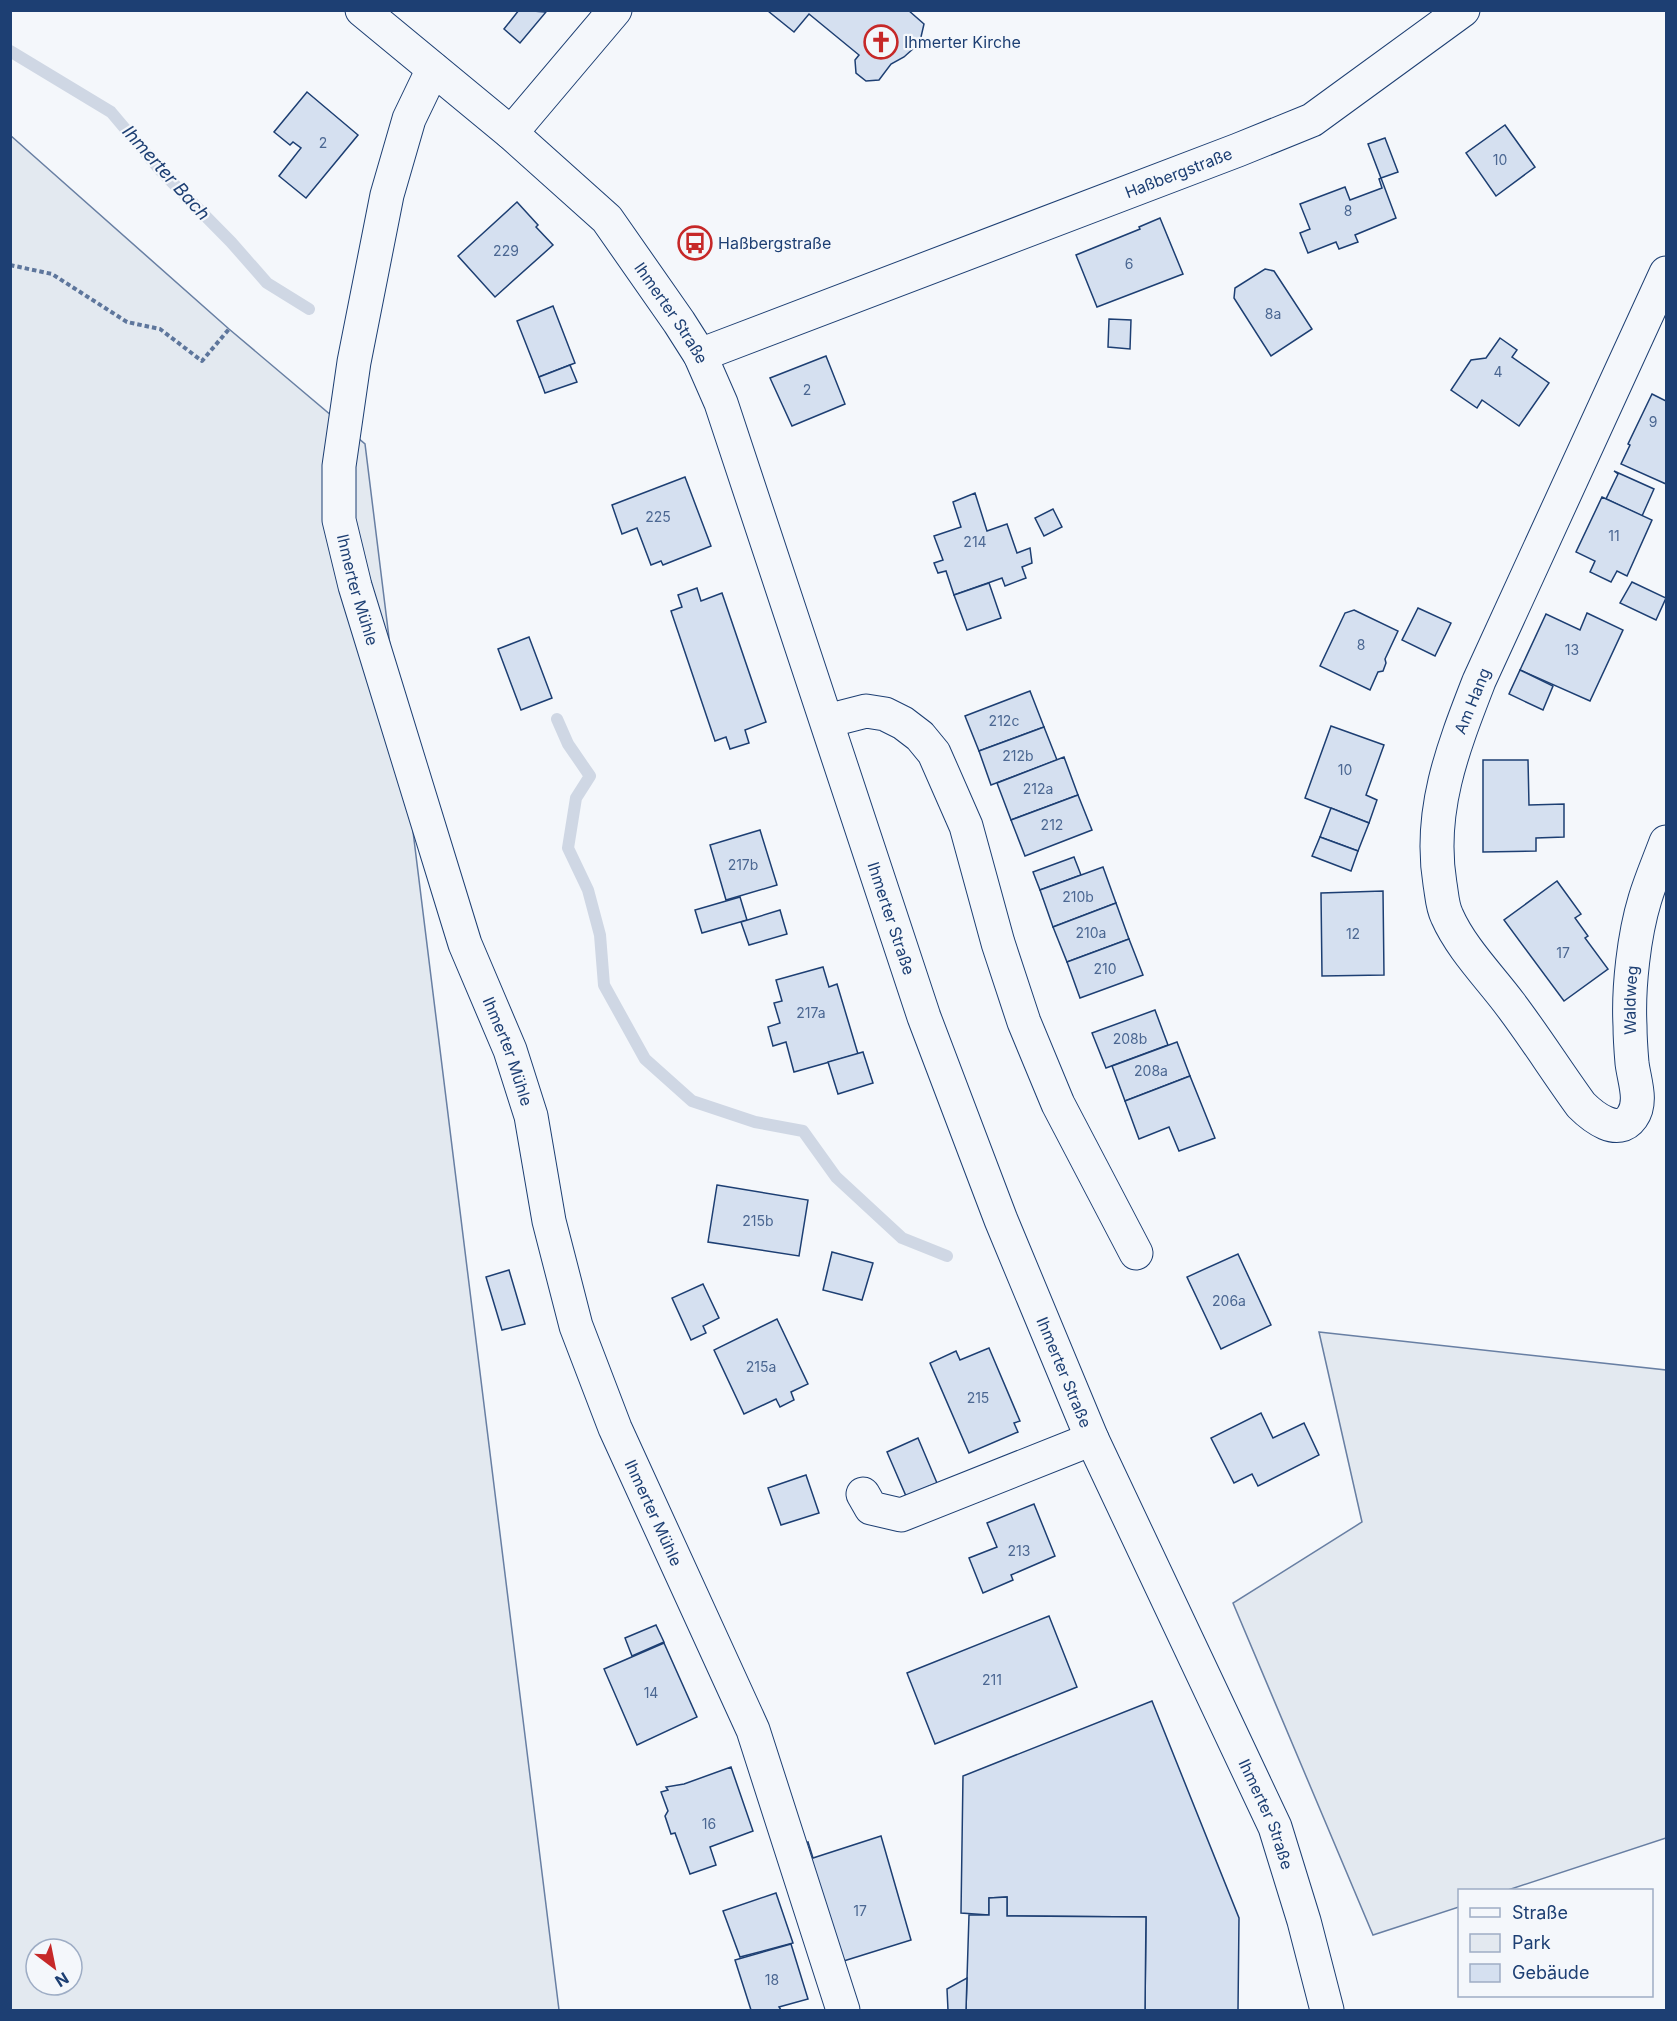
<svg xmlns="http://www.w3.org/2000/svg" width="1677" height="2021" viewBox="0 0 1677 2021" font-family="Inter,sans-serif">
	<style>
		.green { fill: #e3e9f0; stroke: #687fa3; stroke-width: 1.5; fill-rule: evenodd }
		.lines { fill: none; stroke-linecap: round; stroke-linejoin: round }
		.stream { stroke: #cfd7e4; stroke-width: 12 }
		.building { fill: #d5e0f0; stroke: #1d3f73; stroke-width: 1.5 }
		.minor-casing { stroke: #1d3f73; stroke-width: 35 }
		.major-casing { stroke: #1d3f73; stroke-width: 35 }
		.path { stroke: #5e769c; stroke-width: 4; stroke-dasharray: 4.5 3; stroke-linecap: butt }
		.minor { stroke: #f4f7fb; stroke-width: 33 }
		.major { stroke: #f4f7fb; stroke-width: 33 }
		.labels { text-anchor: middle; stroke-width: 4.5; stroke-linejoin: round; paint-order: stroke }
		.number-label { font-size: 14px; fill: #4b6792 }
		.poi-label { font-size: 16px; fill: #1d3f73; stroke: #f4f7fb; text-anchor: start }
		.street-label { font-size: 16px; fill: #1d3f73; stroke: #f4f7fb }
		.water-label { font-size: 18px; font-style: italic; fill: #1d3f73; stroke: #f4f7fb }
	</style>
	<rect width="100%" height="100%" fill="#f4f7fb"/>
	<g class="green">
		<path d="M10 135 229 329 365 444 559 2010H11ZM36 1949H72V1985H36Z"/>
		<path d="M1319 1332 1666 1370V1838L1508 1890H1460L1459 1907 1373 1935 1233 1603 1362 1522Z"/>
	</g>
	<g class="lines">
		<g class="stream">
			<path d="M10 51 111 112 160 170 231 242 267 283 309 309"/>
			<path d="M557 719 568 744 590 776 576 798 568 848 588 890 600 935 604 985 645 1059 692 1101 755 1122 803 1131 836 1177 902 1238 947 1256"/>
		</g>
	</g>
	<g class="building">
		<path d="M519 10 546 12 520 43 504 29Z"/>
		<path d="M908 10 924 24 921 37 915 47 904 57 891 64 879 80 866 81 856 73 855 60 859 55 809 14 794 32 768 11Z"/>
		<path d="M307 92 358 135 306 198 279 176 301 148 293 142 290 145 274 132Z"/>
		<path d="M1505 125 1535 167 1496 196 1466 153Z"/>
		<path d="M1385 138 1398 172 1381 178 1368 144Z"/>
		<path d="M1381 178 1396 218 1355 235 1358 242 1339 249 1336 242 1308 253 1300 233 1310 229 1300 204 1345 187 1350 200 1382 188 1379 179Z"/>
		<path d="M517 202 538 225 536 227 553 245 495 297 458 256Z"/>
		<path d="M1160 218 1183 274 1097 307 1076 255 1140 229 1139 227Z"/>
		<path d="M1265 269 1274 271 1312 329 1271 356 1234 298 1235 288Z"/>
		<path d="M553 306 575 363 539 377 517 321Z"/>
		<path d="M1109 319 1131 320 1130 349 1108 347Z"/>
		<path d="M1500 338 1517 350 1512 357 1549 383 1519 426 1482 400 1477 408 1451 390 1471 360 1486 358Z"/>
		<path d="M826 356 845 404 792 426 770 378Z"/>
		<path d="M570 365 577 382 545 393 539 377Z"/>
		<path d="M1652 394 1666 401V484L1621 464 1630 445 1628 444Z"/>
		<path d="M1614 471 1654 489 1642 516 1606 499 1618 474Z"/>
		<path d="M685 477 711 546 663 565 661 561 651 565 637 528 622 534 612 505Z"/>
		<path d="M975 493 987 531 1007 524 1017 553 1030 548 1032 563 1022 567 1026 578 1005 586 1002 578 954 595 946 571 938 573 934 563 943 560 934 536 961 527 953 502Z"/>
		<path d="M1602 497 1652 520 1627 576 1617 571 1611 582 1590 572 1595 561 1576 552Z"/>
		<path d="M1053 509 1062 527 1044 536 1035 518Z"/>
		<path d="M1632 582 1666 598 1656 620 1620 603Z"/>
		<path d="M989 583 1001 618 967 630 954 595Z"/>
		<path d="M697 588 701 601 722 593 766 722 745 730 749 743 730 749 726 737 715 741 671 611 682 607 678 595Z"/>
		<path d="M1418 608 1451 623 1435 656 1402 640Z"/>
		<path d="M1354 610 1398 631 1385 659 1386 663 1383 671 1378 672 1370 690 1320 666 1345 613Z"/>
		<path d="M1587 613 1623 630 1590 701 1520 670 1546 614 1580 630Z"/>
		<path d="M529 637 552 698 521 710 498 649Z"/>
		<path d="M1520 670 1553 686 1543 710 1509 694Z"/>
		<path d="M1030 691 1044 727 979 751 965 716Z"/>
		<path d="M1331 726 1384 745 1366 795 1377 800 1369 823 1305 798Z"/>
		<path d="M1044 727 1057 760 991 785 979 751Z"/>
		<path d="M1064 757 1078 795 1011 820 997 783Z"/>
		<path d="M1483 760H1528L1529 805 1564 804V837L1536 838V851L1483 852Z"/>
		<path d="M1078 795 1092 830 1025 856 1011 820Z"/>
		<path d="M1331 808 1369 823 1358 851 1320 837Z"/>
		<path d="M760 830 777 885 726 900 710 845Z"/>
		<path d="M1320 837 1358 851 1351 871 1312 856Z"/>
		<path d="M1074 857 1081 875 1040 890 1033 872Z"/>
		<path d="M1103 867 1116 903 1053 927 1040 890Z"/>
		<path d="M1557 881 1581 914 1575 918 1588 936 1585 938 1608 969 1564 1001 1504 920Z"/>
		<path d="M1383 891 1384 975 1322 976 1321 893Z"/>
		<path d="M740 897 747 920 702 933 695 910Z"/>
		<path d="M1116 903 1129 939 1067 962 1053 927Z"/>
		<path d="M780 910 787 934 749 945 741 922Z"/>
		<path d="M1129 939 1143 975 1080 998 1067 962Z"/>
		<path d="M823 967 829 987 837 984 858 1054 794 1072 786 1042 773 1046 768 1027 780 1023 774 1003 782 1001 776 980Z"/>
		<path d="M1155 1010 1168 1045 1106 1068 1092 1033Z"/>
		<path d="M1177 1042 1190 1076 1125 1101 1112 1066Z"/>
		<path d="M863 1052 873 1083 838 1094 828 1062Z"/>
		<path d="M1190 1076 1215 1138 1179 1151 1169 1127 1139 1139 1125 1101Z"/>
		<path d="M717 1185 808 1200 799 1256 708 1242Z"/>
		<path d="M832 1252 873 1263 862 1300 823 1290Z"/>
		<path d="M1238 1254 1271 1325 1221 1349 1187 1277Z"/>
		<path d="M509 1270 525 1324 502 1330 486 1277Z"/>
		<path d="M703 1284 719 1318 703 1326 706 1333 691 1340 672 1298Z"/>
		<path d="M777 1319 808 1384 791 1392 794 1400 780 1407 776 1399 744 1414 714 1350Z"/>
		<path d="M989 1348 1020 1421 1014 1423 1018 1432 969 1453 930 1363 956 1351 960 1360Z"/>
		<path d="M1261 1413 1273 1438 1304 1423 1319 1455 1258 1486 1252 1474 1234 1483 1211 1438Z"/>
		<path d="M918 1438 937 1483 906 1496 887 1452Z"/>
		<path d="M806 1475 819 1513 781 1525 768 1488Z"/>
		<path d="M1034 1504 1055 1556 1011 1575 1013 1580 983 1593 969 1558 997 1547 987 1523Z"/>
		<path d="M1049 1616 1077 1687 935 1744 907 1673Z"/>
		<path d="M656 1625 664 1642 632 1656 625 1638Z"/>
		<path d="M664 1643 697 1717 637 1745 604 1669Z"/>
		<path d="M1152 1701 1239 1918 1238 2010H1145L1146 1917 1007 1916V1897L989 1898V1915L961 1913 963 1776Z"/>
		<path d="M731 1767 753 1831 710 1847 716 1865 690 1874 675 1833 671 1834 665 1816 668 1811 661 1792 668 1790 666 1787 684 1784Z"/>
		<path d="M881 1836 911 1940 834 1964 799 1845 808 1842 813 1858Z"/>
		<path d="M776 1893 793 1943 740 1957 723 1911Z"/>
		<path d="M1007 1897V1916L1146 1917 1145 2010H966L969 1915H989V1898Z"/>
		<path d="M791 1944 808 1999 779 2007 781 2010H751L735 1960Z"/>
		<path d="M967 1978 966 2010H948L947 1989Z"/>
	</g>
	<g class="lines">
		<defs>
			<g id="minor">
				<path id="s1" d="M433 69 409 119 387 195 354 362 339 466V520L355 586 465 944 510 1050 531 1116 549 1221 576 1326 615 1428 753 1730 843 2010"/>
				<path d="M511 133 615 10"/>
				<path id="s2" d="M1666 273 1479 681C1453 748 1428 811 1440 884 1442 895 1442 906 1447 916 1461 948 1489 976 1510 1004 1535 1037 1557 1072 1581 1105 1593 1117 1618 1137 1632 1117 1643 1102 1634 1080 1632 1063 1631 1051 1630 1039 1630 1026 1628 988 1634 935 1645 899 1651 879 1659 861 1666 842"/>
				<path id="s3" d="M700 355 1238 150 1312 120 1463 10"/>
				<path d="M827 721 866 711 885 714 903 723 920 736 934 753 966 826 998 943 1024 1022 1058 1104 1136 1253"/>
				<path d="M863 1494 871 1508 901 1515 1092 1439"/>
			</g>
			<g id="major">
				<path id="s4" d="M362 10 511 133 607 219 679 322 700 355 721 403 924 1017 1001 1220 1092 1439 1275 1827 1304 1921 1327 2010"/>
			</g>
		</defs>
		<use href="#minor" class="minor-casing"/>
		<use href="#major" class="major-casing"/>
		<path class="path" d="M10 265 52 274 127 322 160 329 202 361 229 329"/>
		<use href="#minor" class="minor"/>
		<use href="#major" class="major"/>
	</g>
	<defs>
		<symbol id="church-ring" viewBox="-11 -11 22 22"><circle r="9.5" fill="#f4f7fb" stroke="#c62828" stroke-width="1.5"/><path d="M-1.2-6h2.4v3.5h3.3v2.4h-3.3V6h-2.4V-.1h-3.3v-2.4h3.3Z" fill="#c62828"/></symbol>
		<symbol id="bus-ring" viewBox="-11 -11 22 22"><circle r="9.5" fill="#f4f7fb" stroke="#c62828" stroke-width="1.5"/><path d="M-5-6H5V4H4V6H2V4H-2V6H-4V4H-5ZM-3.5-4V0h7V-4ZM-3.5 1.2v1.5H-2V1.2ZM2 1.2v1.5H3.5V1.2Z" fill="#c62828"/></symbol>
	</defs>
	<g fill-rule="evenodd">
		<use href="#church-ring" x="862" y="23" width="38" height="38"/>
		<use href="#bus-ring" x="676" y="224" width="38" height="38"/>
	</g>
	<g class="labels">
		<g class="number-label">
			<text x="323" y="148">2</text>
			<text x="1500" y="165">10</text>
			<text x="1348" y="216">8</text>
			<text x="506" y="256">229</text>
			<text x="1129" y="269">6</text>
			<text x="1273" y="319">8a</text>
			<text x="1498" y="377">4</text>
			<text x="807" y="395">2</text>
			<text x="1653" y="427">9</text>
			<text x="658" y="522">225</text>
			<text x="1614" y="541">11</text>
			<text x="975" y="547">214</text>
			<text x="1361" y="650">8</text>
			<text x="1572" y="655">13</text>
			<text x="1004" y="726">212c</text>
			<text x="1018" y="761">212b</text>
			<text x="1345" y="775">10</text>
			<text x="1038" y="794">212a</text>
			<text x="1052" y="830">212</text>
			<text x="743" y="870">217b</text>
			<text x="1078" y="902">210b</text>
			<text x="1091" y="938">210a</text>
			<text x="1353" y="939">12</text>
			<text x="1563" y="958">17</text>
			<text x="1105" y="974">210</text>
			<text x="811" y="1018">217a</text>
			<text x="1130" y="1044">208b</text>
			<text x="1151" y="1076">208a</text>
			<text x="758" y="1226">215b</text>
			<text x="1229" y="1306">206a</text>
			<text x="761" y="1372">215a</text>
			<text x="978" y="1403">215</text>
			<text x="1019" y="1556">213</text>
			<text x="992" y="1685">211</text>
			<text x="651" y="1698">14</text>
			<text x="709" y="1829">16</text>
			<text x="860" y="1916">17</text>
			<text x="772" y="1985">18</text>
		</g>
		<g class="poi-label">
			<text x="904" y="48">Ihmerter Kirche</text>
			<text x="718" y="249">Haßbergstraße</text>
		</g>
		<g class="street-label">
			<text dy="6" stroke="none"><textPath href="#s3" startOffset="512">Haßbergstraße</textPath></text>
			<text dy="6" stroke="none"><textPath href="#s4" startOffset="436">Ihmerter Straße</textPath></text>
			<text dy="6" stroke="none"><textPath href="#s1" startOffset="536">Ihmerter Mühle</textPath></text>
			<text transform="translate(1472 701) rotate(-68)" y="6">Am Hang</text>
			<text dy="6" stroke="none"><textPath href="#s4" startOffset="1082">Ihmerter Straße</textPath></text>
			<text dy="6" stroke="none"><textPath href="#s2" startOffset="1102">Waldweg</textPath></text>
			<text dy="6" stroke="none"><textPath href="#s1" startOffset="1022">Ihmerter Mühle</textPath></text>
			<text dy="6" stroke="none"><textPath href="#s4" startOffset="1568">Ihmerter Straße</textPath></text>
			<text dy="6" stroke="none"><textPath href="#s1" startOffset="1508">Ihmerter Mühle</textPath></text>
			<text dy="6" stroke="none"><textPath href="#s4" startOffset="2054">Ihmerter Straße</textPath></text>
		</g>
		<g class="water-label">
			<text transform="translate(166 173) rotate(48)" y="6">Ihmerter Bach</text>
		</g>
	</g>
	<rect width="1677" height="2021" fill="none" stroke="#1d3f73" stroke-width="24"/>
	<rect x="1458" y="1889" width="195" height="108" fill="#f4f7fb" stroke="#9eadc5" stroke-width="1.5"/>
	<rect x="1470" y="1908" width="30" height="9" fill="#f4f7fb" stroke="#9eadc5" stroke-width="1.5"/>
	<text x="1512" y="1919" font-size="18" fill="#1d3f73">Straße</text>
	<rect x="1470" y="1934" width="30" height="18" fill="#e3e9f0" stroke="#9eadc5" stroke-width="1.5"/>
	<text x="1512" y="1949" font-size="18" fill="#1d3f73">Park</text>
	<rect x="1470" y="1964" width="30" height="18" fill="#d5e0f0" stroke="#9eadc5" stroke-width="1.5"/>
	<text x="1512" y="1979" font-size="18" fill="#1d3f73">Gebäude</text>
	<g transform="translate(54 1967) rotate(148)"><circle r="28" fill="#f4f7fb" stroke="#9eadc5" stroke-width="1.5"/>
	<path d="M0-4.5L10 22L0 15L-10 22Z" fill="#c62828"/>
	<text y="-9" font-size="16" font-weight="bold" text-anchor="middle" fill="#1d3f73">N</text>
	</g>
</svg>
